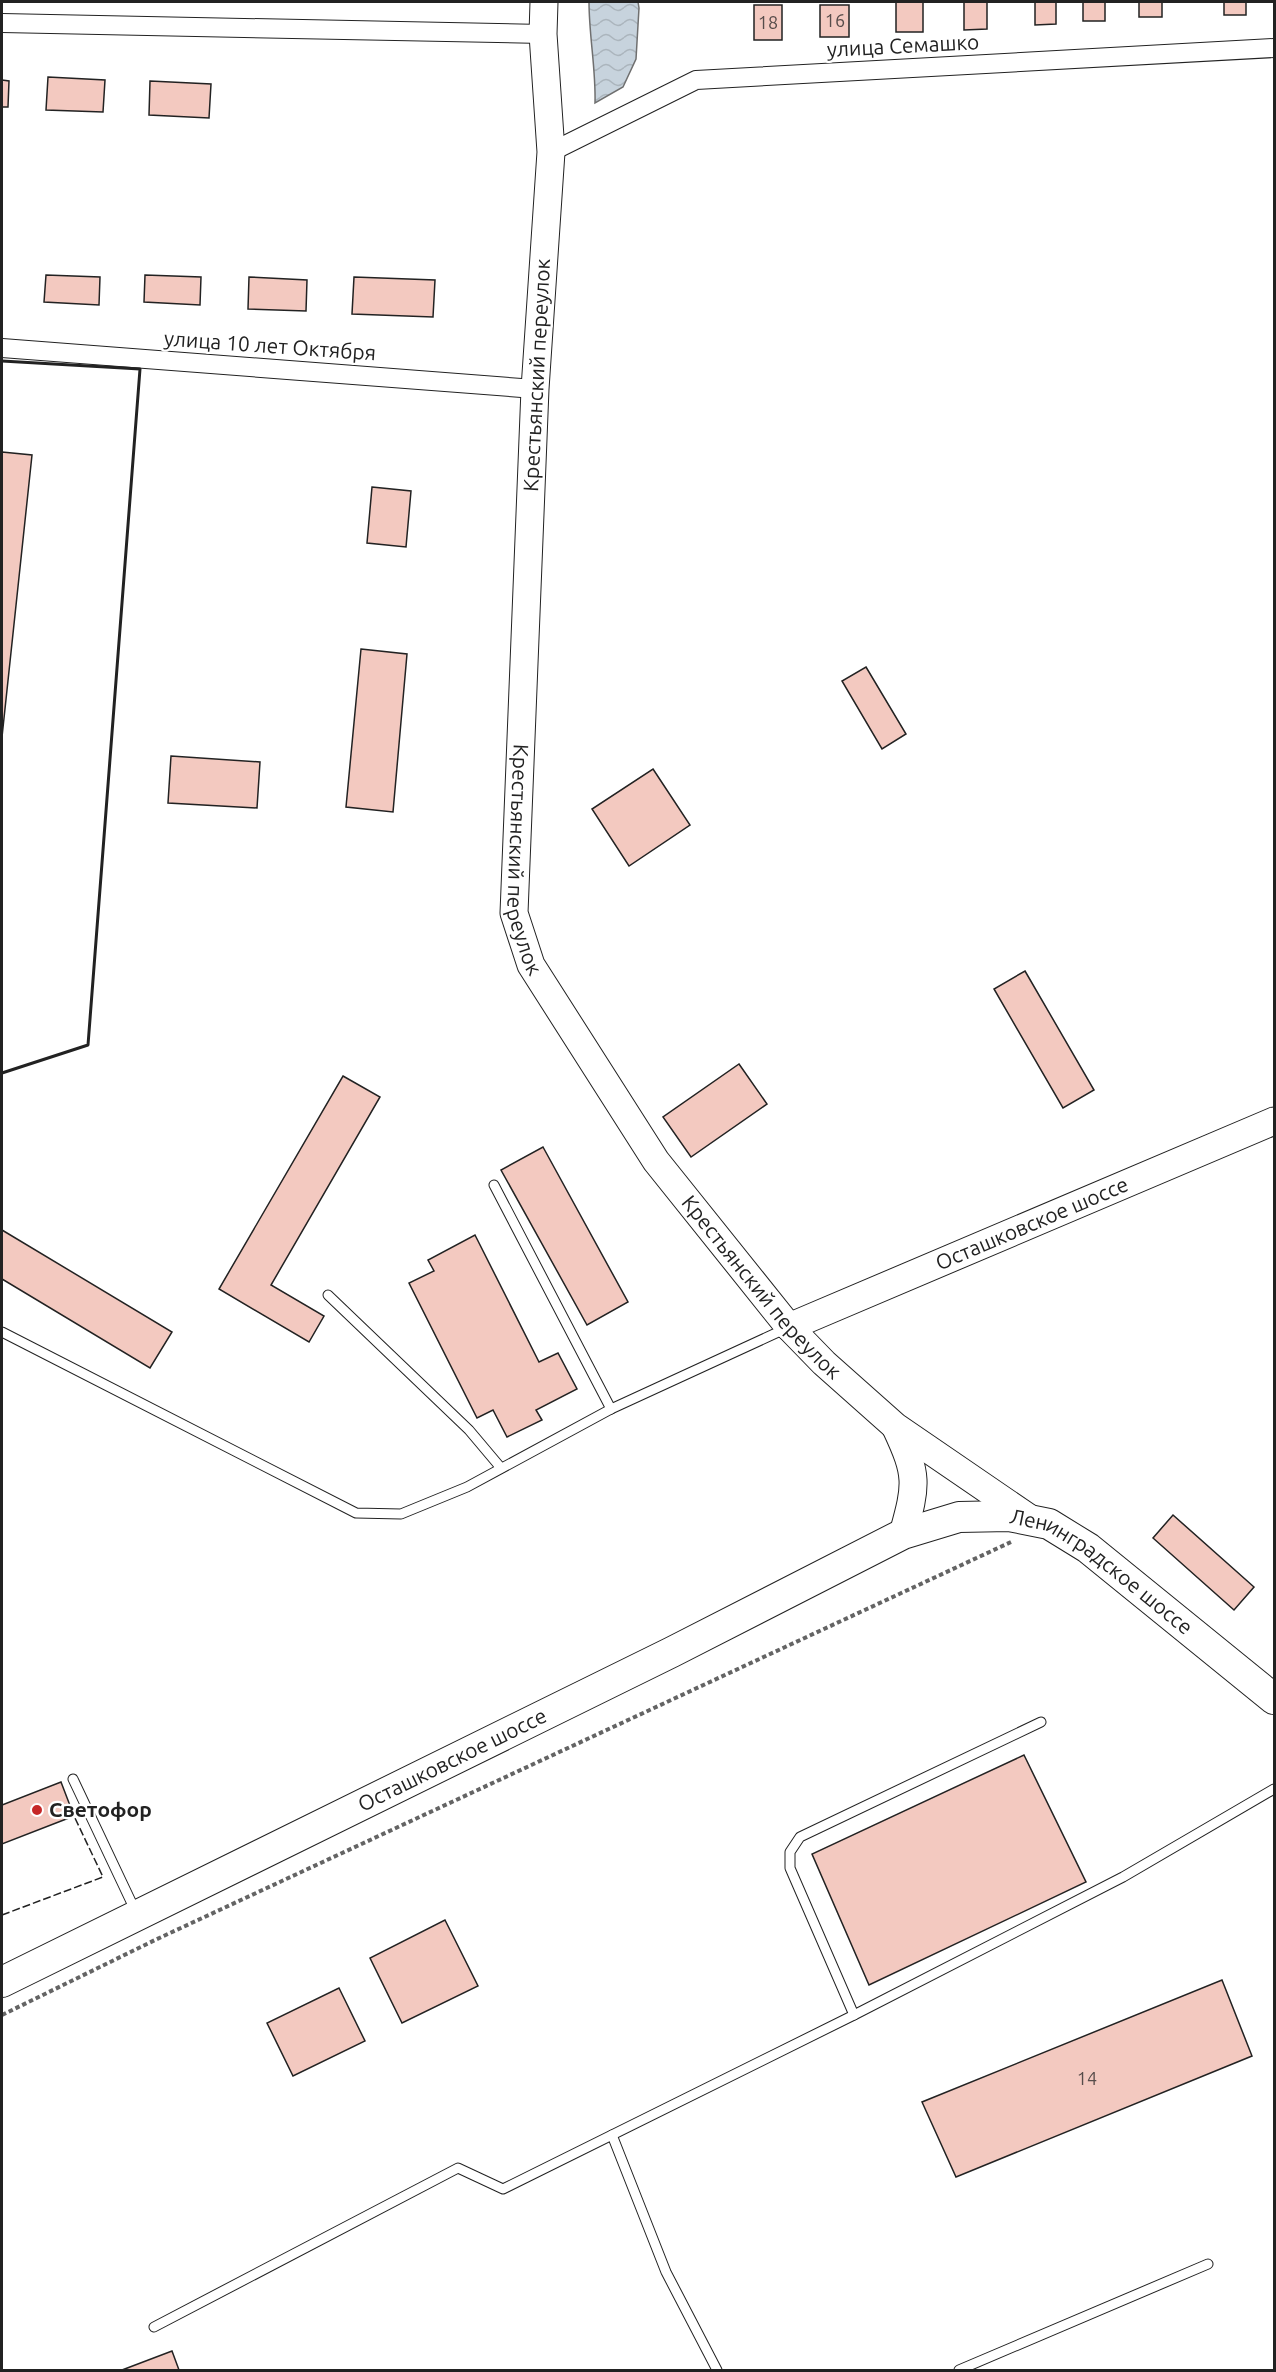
<svg xmlns="http://www.w3.org/2000/svg" width="1276" height="2372" viewBox="0 0 1276 2372" font-family="Ubuntu,sans-serif">
	<style>
		.water { fill: url(#water-waves); stroke: #6f6f6f; stroke-width: 1.5 }
		.building { fill: #f3c9c0; stroke: #222; stroke-width: 1.5 }
		.lines { fill: none; stroke-linecap: round; stroke-linejoin: round }
		.lane-casing { stroke: #222; stroke-width: 11 }
		.street-casing { stroke: #222; stroke-width: 20 }
		.secondary-casing { stroke: #222; stroke-width: 29 }
		.primary-casing { stroke: #222; stroke-width: 32 }
		.path { stroke: #646464; stroke-width: 4; stroke-dasharray: 4.5 3; stroke-linecap: butt }
		.lane { stroke: #fff; stroke-width: 9 }
		.street { stroke: #fff; stroke-width: 18 }
		.secondary { stroke: #fff; stroke-width: 27 }
		.primary { stroke: #fff; stroke-width: 30 }
		.fence { stroke: #222; stroke-width: 1.5; stroke-dasharray: 8 3; stroke-linecap: butt }
		.wall { stroke: #222; stroke-width: 3 }
		.poi-dot { fill: #c62828; stroke: #fff; stroke-width: 2 }
		.labels { text-anchor: middle; stroke-width: 4.5; stroke-linejoin: round; paint-order: stroke }
		.number-label { font-size: 18px; fill: #564c4a }
		.street-label { font-size: 21px; fill: #222; stroke: #fff }
		.poi-label { font-size: 21px; font-weight: bold; fill: #222; stroke: #fff; text-anchor: start }
	</style>
	<defs>
		<pattern id="water-waves" width="16" height="10" patternUnits="userSpaceOnUse" patternTransform="scale(1.5)"><rect width="16" height="10" fill="#c7d3dd"/><path d="M0 5q4-4 8 0t8 0" fill="none" stroke="#abb5bd"/></pattern>
	</defs>
	<rect width="100%" height="100%" fill="#fff"/>
	<path class="water" d="M589 2H638L639 8 636 59 623 87 595 103C596 69 589 36 589 2Z"/>
	<g class="building">
		<rect x="896" y="2" width="27" height="30"/>
		<path d="M964 2H987V29L964 30Z"/>
		<path d="M1035 2H1056V24L1035 25Z"/>
		<rect x="1083" y="2" width="22" height="19"/>
		<rect x="1139" y="2" width="23" height="15"/>
		<rect x="1224" y="2" width="22" height="13"/>
		<rect x="754" y="5" width="28" height="35"/>
		<rect x="820" y="5" width="29" height="32"/>
		<path d="M48 77 105 80 103 112 46 110Z"/>
		<path d="M2 80 9 81 8 107H2Z"/>
		<path d="M150 81 211 84 209 118 149 115Z"/>
		<path d="M46 275 100 277 99 305 44 302Z"/>
		<path d="M145 275 201 277 200 305 144 302Z"/>
		<path d="M249 277 307 280 306 311 248 309Z"/>
		<path d="M354 277 435 280 433 317 352 314Z"/>
		<path d="M2 452 32 455 2 737Z"/>
		<path d="M372 487 411 491 406 547 367 543Z"/>
		<path d="M361 649 407 654 393 812 346 807Z"/>
		<path d="M866 667 906 734 882 749 842 681Z"/>
		<path d="M171 756 260 762 257 808 168 803Z"/>
		<path d="M653 769 690 825 629 866 592 809Z"/>
		<path d="M1025 971 1094 1090 1063 1108 994 989Z"/>
		<path d="M739 1064 767 1104 691 1157 663 1117Z"/>
		<path d="M343 1076 380 1097 271 1285 324 1316 309 1342 219 1289Z"/>
		<path d="M543 1147 628 1302 587 1325 501 1170Z"/>
		<path d="M2 1230 172 1332 150 1368 2 1279Z"/>
		<path d="M475 1235 539 1362 558 1353 577 1389 536 1410 542 1420 507 1437 493 1410 477 1418 409 1283 434 1271 428 1260Z"/>
		<path d="M1173 1515 1254 1587 1234 1610 1153 1538Z"/>
		<path d="M1024 1755 1086 1882 869 1985 812 1854Z"/>
		<path d="M61 1782 74 1816 2 1844V1805Z"/>
		<path d="M445 1920 478 1986 402 2023 370 1958Z"/>
		<path d="M1222 1980 1252 2056 956 2177 922 2102Z"/>
		<path d="M339 1988 365 2041 293 2076 267 2023Z"/>
		<path d="M172 2351 179 2370H122Z"/>
	</g>
	<g class="lines">
		<defs>
			<g id="lane">
				<path d="M494 1185 611 1409"/>
				<path d="M328 1295 469 1430 501 1468"/>
				<path d="M2 1332 356 1513 401 1514 467 1487 611 1409 787 1328"/>
				<path d="M73 1779 135 1910"/>
				<path d="M854 2015 790 1868V1852L800 1837 1041 1722"/>
				<path d="M612 2135 666 2272 717 2370"/>
				<path d="M154 2327 458 2168 503 2189 854 2015 1123 1877 1274 1789"/>
				<path d="M959 2370 1208 2264"/>
			</g>
			<g id="street">
				<path d="M2 23 543 34"/>
				<path d="M551 152 696 80 1274 48"/>
				<path d="M2 348 535 389"/>
			</g>
			<g id="secondary">
				<path id="s1" d="M544 2 543 34 551 152 535 389 514 913 531 965 656 1161 789 1327 824 1363 896 1427 1029 1518"/>
				<path id="s2" d="M789 1327 1274 1121"/>
				<path d="M896 1428C918 1475 917 1484 903 1534"/>
			</g>
			<g id="primary">
				<path id="s3" d="M2 1982 672 1652 903 1534 959 1517 1009 1516 1049 1524 1088 1548 1274 1699"/>
			</g>
		</defs>
		<use href="#lane" class="lane-casing"/>
		<use href="#street" class="street-casing"/>
		<use href="#secondary" class="secondary-casing"/>
		<use href="#primary" class="primary-casing"/>
		<path class="path" d="M2 2015 155 1940 1011 1542"/>
		<use href="#lane" class="lane"/>
		<use href="#street" class="street"/>
		<use href="#secondary" class="secondary"/>
		<use href="#primary" class="primary"/>
		<path class="fence" d="M2 1915 103 1877 74 1816"/>
		<path class="wall" d="M2 361 140 369 88 1045 2 1073"/>
	</g>
	<circle class="poi-dot" cx="37" cy="1810" r="6"/>
	<g class="labels">
		<g class="number-label">
			<text x="835" y="27">16</text>
			<text x="768" y="29">18</text>
			<text x="1087" y="2085">14</text>
		</g>
		<g class="street-label">
			<text transform="translate(903 46) rotate(-3)" y="7">улица Семашко</text>
			<text transform="translate(270 346) rotate(4)" y="7">улица 10 лет Октября</text>
			<text transform="translate(537 375) rotate(-87)" y="7">Крестьянский переулок</text>
			<text dy="7" stroke="none"><textPath href="#s1" startOffset="860">Крестьянский переулок</textPath></text>
			<text dy="7" stroke="none"><textPath href="#s2" startOffset="264">Осташковское шоссе</textPath></text>
			<text dy="7" stroke="none"><textPath href="#s1" startOffset="1364">Крестьянский переулок</textPath></text>
			<text dy="7" stroke="none"><textPath href="#s3" startOffset="1224">Ленинградское шоссе</textPath></text>
			<text dy="7" stroke="none"><textPath href="#s3" startOffset="502">Осташковское шоссе</textPath></text>
		</g>
		<g class="poi-label">
			<text x="49" y="1817">Светофор</text>
		</g>
	</g>
	<rect width="1276" height="2372" fill="none" stroke="#222222" stroke-width="6"/>
</svg>
